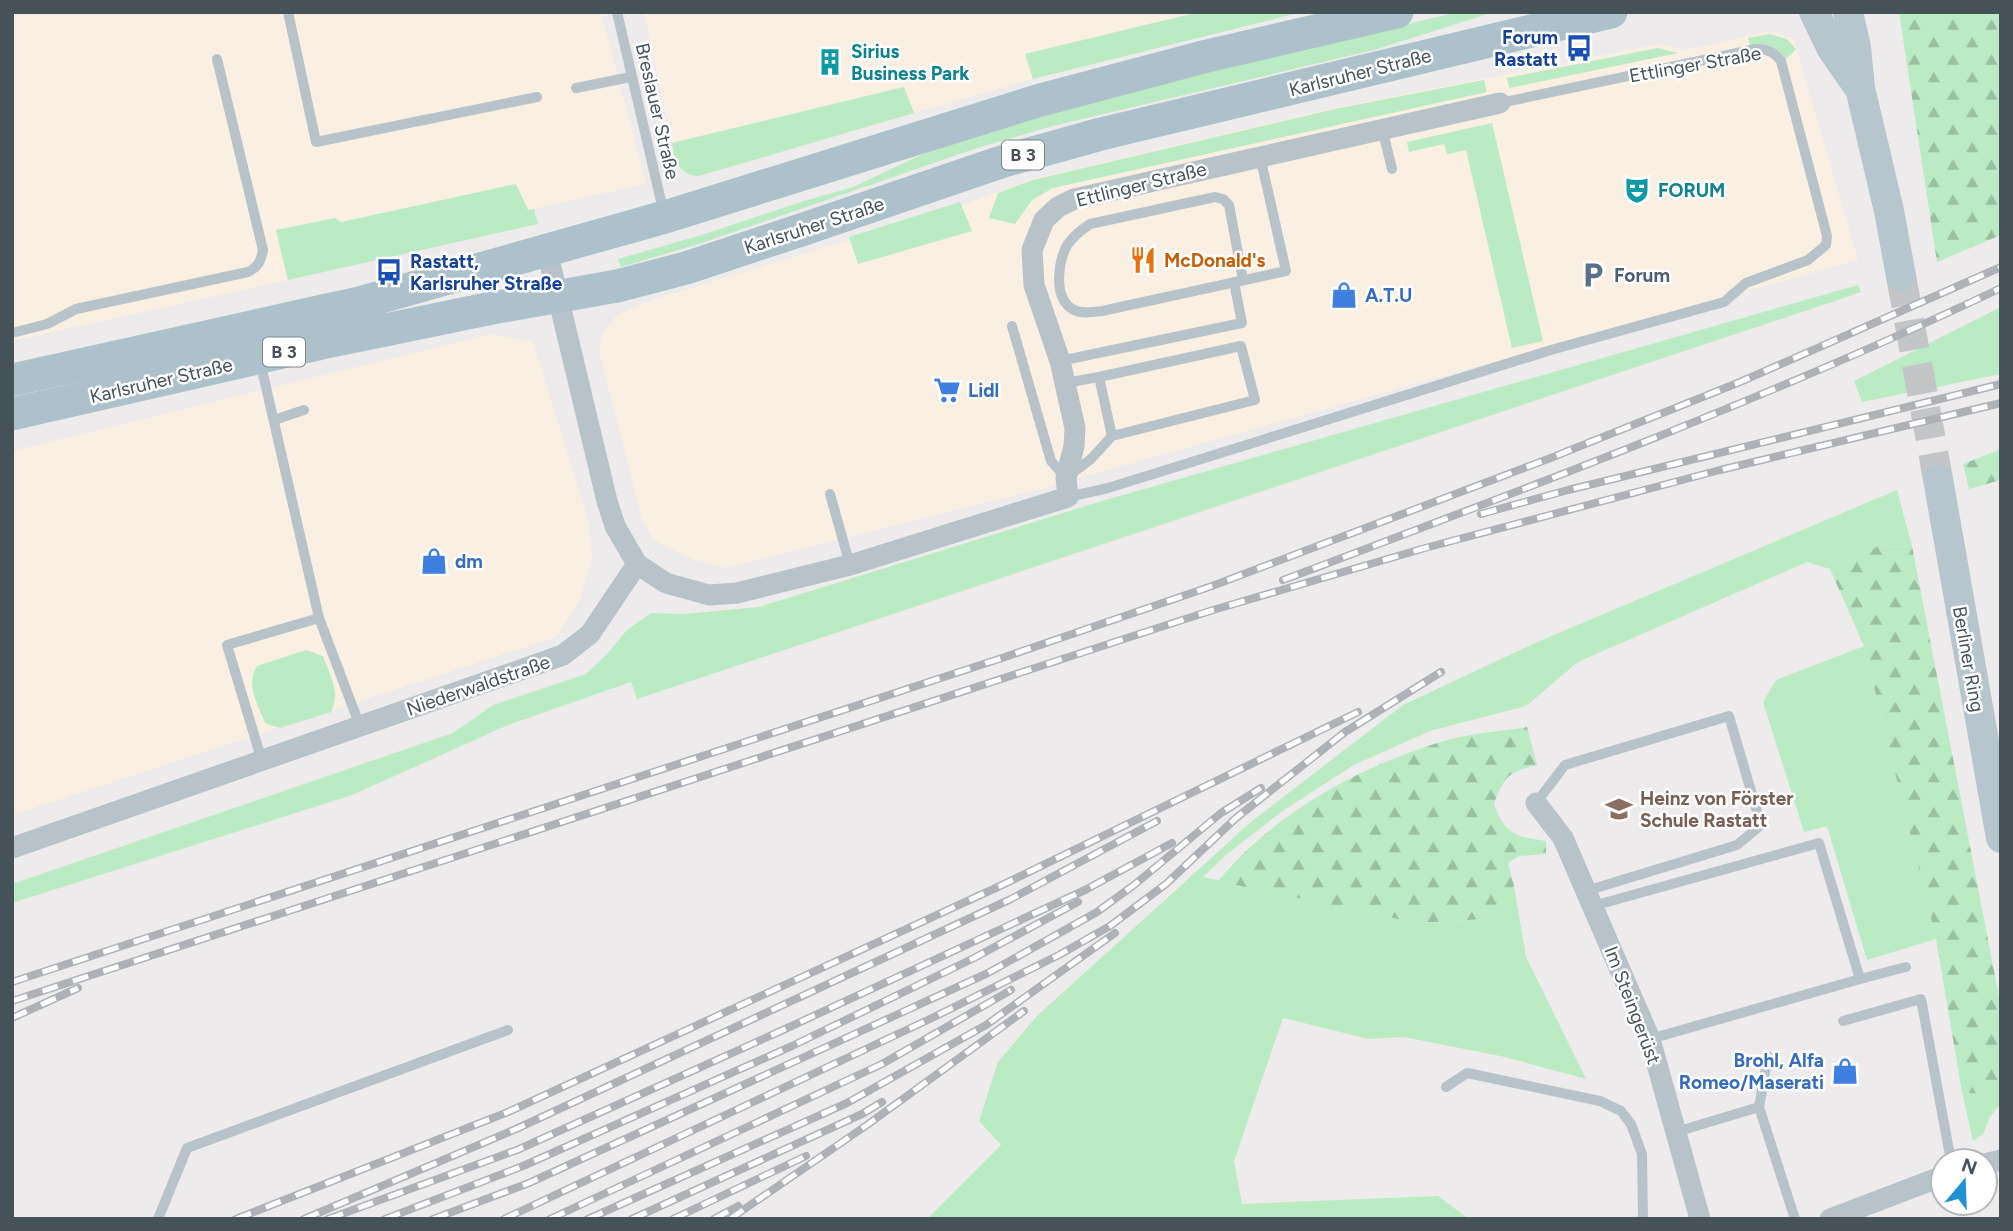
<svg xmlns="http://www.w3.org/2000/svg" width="2013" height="1231" viewBox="0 0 2013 1231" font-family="Figtree,sans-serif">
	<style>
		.commercial { fill: #faefe3 }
		.grass { fill: #baebc3 }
		.forest { fill: url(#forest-firs) }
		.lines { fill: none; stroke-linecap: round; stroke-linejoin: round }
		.secondary-tunnel { stroke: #c4c5c7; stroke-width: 30; stroke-dasharray: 30 15; stroke-linecap: butt }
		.lane { stroke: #b7c3c8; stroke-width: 10 }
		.street { stroke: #b7c3c8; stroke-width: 21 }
		.secondary { stroke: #b7c6cd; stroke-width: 30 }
		.primary { stroke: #acc1ca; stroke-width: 33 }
		.rail-casing { stroke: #aeb2b6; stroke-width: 8 }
		.rail { stroke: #fff; stroke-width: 5; stroke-dasharray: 16; stroke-linecap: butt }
		.labels { text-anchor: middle; stroke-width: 5; stroke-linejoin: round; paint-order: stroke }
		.shield { fill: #fff; stroke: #7d878a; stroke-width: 2 }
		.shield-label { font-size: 18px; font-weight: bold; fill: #455358 }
		.transit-label { font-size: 19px; font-weight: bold; fill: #164399; stroke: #fff; text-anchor: end }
		.culture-label { font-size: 19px; font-weight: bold; fill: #0d838f; stroke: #fff; text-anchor: start }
		.street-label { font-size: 19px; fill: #455358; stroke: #fff }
		.food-label { font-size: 19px; font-weight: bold; fill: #c56008; stroke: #fff; text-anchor: start }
		.service-label { font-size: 19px; font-weight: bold; fill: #4e5e75; stroke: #fff; text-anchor: start }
		.shop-label { font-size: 19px; font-weight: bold; fill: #366cbe; stroke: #fff; text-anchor: start }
		.education-label { font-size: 19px; font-weight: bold; fill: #785e54; stroke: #fff; text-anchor: start }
	</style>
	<defs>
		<pattern id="forest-firs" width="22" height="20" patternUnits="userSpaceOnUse" patternTransform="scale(1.75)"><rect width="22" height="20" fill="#baebc3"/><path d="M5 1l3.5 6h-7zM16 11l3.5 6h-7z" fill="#99c1a1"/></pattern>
	</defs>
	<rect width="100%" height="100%" fill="#eeebec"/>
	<g class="commercial">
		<path d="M12 12H601L646 184 528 210 516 185 341 223 335 218 276 230 288 280 12 341Z"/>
		<path d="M644 12H1199L1026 54 1033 79 914 113 904 87 672 143Z"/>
		<path d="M1772 31 1794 39 1858 260 1036 490 726 568 692 559 654 540 642 519 599 351 602 334 617 315 652 300 959 206 1033 179 1326 110 1659 44 1685 50Z"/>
		<path d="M491 334 533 342 589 522 592 558 580 599 556 637 12 815V451Z"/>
	</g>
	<g class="grass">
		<path d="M1199 12H1302L1033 79 1025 54Z"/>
		<path d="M1458 12H1494L1374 50 1053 126 977 148 699 244 621 267 618 259 705 234 804 201 853 187 923 154 1055 111 1221 68Z"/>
		<path d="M1770 34 1787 39 1796 49 1785 60C1778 46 1766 42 1750 46L1748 38Z"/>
		<path d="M1658 48 1678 53 1509 88 1507 78Z"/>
		<path d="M1484 80 1487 92 1053 188 1032 200 1015 224 989 218 998 193 1033 180 1335 109Z"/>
		<path d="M904 87 914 113 699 176C680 176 674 161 672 143Z"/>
		<path d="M1492 123 1543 341 1512 348 1466 150 1447 154 1444 144 1409 152 1407 142Z"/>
		<path d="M516 184 528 210 534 209 538 224 288 280 276 230 335 218 341 222Z"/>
		<path d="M960 202 972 231 858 264 849 237Z"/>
		<path d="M1858 285 1861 292 1823 305 637 699 631 682 508 725 352 795 12 903V884L453 733 493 705 586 674 607 654 627 630 651 613 684 614 759 607 1102 501Z"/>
		<path d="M2001 307V374L1862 402 1854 381Z"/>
		<path d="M1897 490 1912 546 1877 547 1830 569 1807 562 1578 662 1526 706 1430 731 1354 765 1284 810 1227 854 1203 877 1417 923 1482 919 1514 886 1526 957 1586 1079 1505 1057 1404 1037 1369 1039 1283 1018 1234 1161 1242 1204 1438 1196 1469 1219H927L1001 1145 979 1121 998 1062 1037 1016 1252 821 1403 705 1535 643Z"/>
		<path d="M1864 646 1936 939 1867 960 1827 826 1804 832 1763 702 1776 680Z"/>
		<path d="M306 650 323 656C330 676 341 692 331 712L280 728 265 723C258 704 245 685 257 666Z"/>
		<path d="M2001 1082V1103L1990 1117 1983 1134 1973 1141 1962 1092 1979 1094Z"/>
	</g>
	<g class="forest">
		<path d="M1899 12H2001V235L1937 262Z"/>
		<path d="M2001 449V480L1969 489 1963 464Z"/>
		<path d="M1912 546 2001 1007V1082L1979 1094 1962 1092 1936 939 1864 646 1830 569 1877 547Z"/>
		<path d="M1527 727 1537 765C1509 772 1504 776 1494 804 1505 835 1515 836 1546 841V854L1519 856 1508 863 1514 886 1483 919 1417 923 1218 881C1275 812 1362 765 1447 740 1472 733 1501 731 1527 727Z"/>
	</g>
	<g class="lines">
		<path class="secondary-tunnel" d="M1901 276 1938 479"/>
		<g class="lane">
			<path d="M288 12 316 142 537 97"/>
			<path d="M617 12 664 214"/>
			<path d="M576 88 631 77"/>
			<path d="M1382 128 1392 169"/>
			<path d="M1243 280 1229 205 1223 199 1215 197 1090 224C1081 230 1072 237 1066 247 1058 265 1053 299 1074 310 1082 314 1093 312 1102 311L1286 271 1260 156"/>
			<path d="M1012 326 1051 461 1066 478 1091 459 1112 436 1255 400 1241 346 1099 377 1112 436"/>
			<path d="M12 333 47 324 76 309 248 272C258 267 261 261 263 250L217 59"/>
			<path d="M260 361 319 618"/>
			<path d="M1060 361 1242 323 1234 282"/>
			<path d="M1065 383 1099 377"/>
			<path d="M274 420 304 410"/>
			<path d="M830 494 850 565"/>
			<path d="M1068 497 1108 488 1551 350 1724 302 1746 283 1808 260 1826 245 1827 236 1781 61C1774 52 1768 49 1756 49L1500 103"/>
			<path d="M262 761 227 645 319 618 360 726"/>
			<path d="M1536 803 1565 765 1729 716 1761 825 1737 845 1586 891"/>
			<path d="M1593 906 1819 843 1860 979 1650 1039"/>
			<path d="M1860 979 1906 967"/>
			<path d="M1843 1021 1921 999 1951 1161"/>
			<path d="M1446 1087 1467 1073 1600 1101 1621 1111 1631 1124 1642 1154 1643 1219"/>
			<path d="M1759 1107 1768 1056"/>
			<path d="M1676 1132 1759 1107 1795 1219"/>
			<path d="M158 1219 187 1148 508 1030"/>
		</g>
		<g class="street">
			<path d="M637 564 666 583 709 595 737 593 850 565 1068 497 1066 478 1074 446 1075 428 1060 361 1034 285 1032 250 1044 220 1058 207 1074 199 1500 103"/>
			<path d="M1536 803 1563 838 1650 1039 1700 1219"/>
			<path d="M12 848 563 655 590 634 637 564 615 526 607 501 547 251"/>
			<path d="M1985 1164 2001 1160"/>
			<path d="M1830 1219 1943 1176"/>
		</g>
		<g class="secondary">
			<path d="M1814 12 1832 49 1857 85"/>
			<path d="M1848 12 1856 47 1860 88 1889 211 1901 276"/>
			<path d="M1938 479 2001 838"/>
		</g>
		<g class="primary">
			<path d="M12 380 363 302 665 217 1037 101 1207 56 1397 12"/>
			<path d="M12 414 327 342 492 308 617 286 686 268 804 229 1007 160 1101 134 1611 12"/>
		</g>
		<defs>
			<g id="rail">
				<path d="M1481 514 1568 490 2001 384"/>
				<path d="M1283 580C1525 489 1768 399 2001 288"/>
				<path d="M12 982 1005 657 1212 586 1548 459 1740 382 2001 267"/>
				<path d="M12 1001 1213 610 1425 548 1720 470 2001 403"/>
				<path d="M12 1018 78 988"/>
				<path d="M236 1219 508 1112 1000 886 1358 712"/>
				<path d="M304 1219 516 1129 1011 899 1157 821"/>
				<path d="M328 1219 517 1150 783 1030 1085 890 1172 843"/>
				<path d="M385 1219 523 1166 792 1046 974 958 1078 902"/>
				<path d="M433 1219 529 1183 988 973 1097 912 1134 885 1221 813 1261 788"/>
				<path d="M504 1219 932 1018 1059 955 1110 926 1166 884 1236 818 1345 732 1441 672"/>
				<path d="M550 1219 882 1064 1011 990"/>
				<path d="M588 1219 847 1103 986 1025 1115 933"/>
				<path d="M632 1219 862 1114 882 1102"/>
				<path d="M673 1219 806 1156"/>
				<path d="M714 1219 738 1206"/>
				<path d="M730 1219 867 1125 1024 1011"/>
			</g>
		</defs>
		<use href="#rail" class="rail-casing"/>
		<use href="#rail" class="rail"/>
	</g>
	<defs>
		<symbol id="bus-bare" viewBox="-9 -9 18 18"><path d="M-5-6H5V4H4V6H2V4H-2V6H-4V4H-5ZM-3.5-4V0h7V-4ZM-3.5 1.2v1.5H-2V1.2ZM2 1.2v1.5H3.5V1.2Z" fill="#1a4fb4" stroke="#fff" stroke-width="2.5" paint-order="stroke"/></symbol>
		<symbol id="building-bare" viewBox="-9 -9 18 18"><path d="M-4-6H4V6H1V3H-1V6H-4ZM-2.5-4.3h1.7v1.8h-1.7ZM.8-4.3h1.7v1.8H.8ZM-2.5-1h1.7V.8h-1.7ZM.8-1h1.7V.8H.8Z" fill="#0f9aa8" stroke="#fff" stroke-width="2.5" paint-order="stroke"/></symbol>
		<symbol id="theatre-bare" viewBox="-9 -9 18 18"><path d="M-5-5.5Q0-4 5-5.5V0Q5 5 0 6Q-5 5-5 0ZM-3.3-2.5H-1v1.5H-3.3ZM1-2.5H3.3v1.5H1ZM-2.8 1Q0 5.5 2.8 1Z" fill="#0f9aa8" stroke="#fff" stroke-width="2.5" paint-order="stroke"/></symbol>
		<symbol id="restaurant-bare" viewBox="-9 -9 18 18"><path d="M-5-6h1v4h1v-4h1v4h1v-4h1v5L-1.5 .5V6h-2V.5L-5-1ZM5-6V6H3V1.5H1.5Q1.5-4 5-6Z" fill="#e8710a" stroke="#fff" stroke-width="2.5" paint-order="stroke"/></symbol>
		<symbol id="parking-bare" viewBox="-9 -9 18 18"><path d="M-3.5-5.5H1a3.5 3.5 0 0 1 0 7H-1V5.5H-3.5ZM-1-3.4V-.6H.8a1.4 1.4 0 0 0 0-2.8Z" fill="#5c6f8a" stroke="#fff" stroke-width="2.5" paint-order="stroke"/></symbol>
		<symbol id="shop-bare" viewBox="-9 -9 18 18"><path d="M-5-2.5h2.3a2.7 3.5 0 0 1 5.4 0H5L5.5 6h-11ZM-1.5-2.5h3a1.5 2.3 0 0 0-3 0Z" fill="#3f7fe0" stroke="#fff" stroke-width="2.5" paint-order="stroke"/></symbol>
		<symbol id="supermarket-bare" viewBox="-9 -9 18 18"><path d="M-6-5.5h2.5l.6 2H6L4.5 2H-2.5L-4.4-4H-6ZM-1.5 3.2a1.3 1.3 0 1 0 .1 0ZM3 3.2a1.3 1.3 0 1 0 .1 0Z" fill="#3f7fe0" stroke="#fff" stroke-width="2.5" paint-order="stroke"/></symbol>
		<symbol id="school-bare" viewBox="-9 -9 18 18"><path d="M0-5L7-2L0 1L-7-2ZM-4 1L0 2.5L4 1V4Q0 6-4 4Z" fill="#8d6e63" stroke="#fff" stroke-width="2.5" paint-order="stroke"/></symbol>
	</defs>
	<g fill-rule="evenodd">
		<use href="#bus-bare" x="1560" y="29" width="38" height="38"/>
		<use href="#building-bare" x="811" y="43" width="38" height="38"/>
		<use href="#theatre-bare" x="1618" y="171" width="38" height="38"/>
		<use href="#restaurant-bare" x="1124" y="241" width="38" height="38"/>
		<use href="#bus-bare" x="370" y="253" width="38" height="38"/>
		<use href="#parking-bare" x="1574" y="256" width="38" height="38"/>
		<use href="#shop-bare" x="1325" y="276" width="38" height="38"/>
		<use href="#supermarket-bare" x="928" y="371" width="38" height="38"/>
		<use href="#shop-bare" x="415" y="542" width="38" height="38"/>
		<use href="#school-bare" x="1600" y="790" width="38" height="38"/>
		<use href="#shop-bare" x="1826" y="1052" width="38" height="38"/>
	</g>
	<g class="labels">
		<g class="shield">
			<rect x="1002" y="140.5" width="42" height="29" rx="5"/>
			<rect x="263" y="337.5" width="42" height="29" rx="5"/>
		</g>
		<g class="shield-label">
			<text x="1023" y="161">B 3</text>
			<text x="284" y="358">B 3</text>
		</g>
		<g class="transit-label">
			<text x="1558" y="44">Forum<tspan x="1558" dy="22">Rastatt</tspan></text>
			<text x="410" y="268" text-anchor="start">Rastatt,<tspan x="410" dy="22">Karlsruher Straße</tspan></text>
		</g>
		<g class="culture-label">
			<text x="851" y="58">Sirius<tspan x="851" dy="22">Business Park</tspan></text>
			<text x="1658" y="197">FORUM</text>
		</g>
		<g class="street-label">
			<text transform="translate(1695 64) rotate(-10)" y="7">Ettlinger Straße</text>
			<text transform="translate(1360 72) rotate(-14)" y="7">Karlsruher Straße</text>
			<text transform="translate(658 111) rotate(77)" y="7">Breslauer Straße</text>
			<text transform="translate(1141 184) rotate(-14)" y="7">Ettlinger Straße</text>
			<text transform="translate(814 225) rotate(-18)" y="7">Karlsruher Straße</text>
			<text transform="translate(161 380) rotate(-13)" y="7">Karlsruher Straße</text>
			<text transform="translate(1969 659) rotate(80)" y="7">Berliner Ring</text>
			<text transform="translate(478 685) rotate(-19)" y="7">Niederwaldstraße</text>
			<text transform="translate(1633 1005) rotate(69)" y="7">Im Steingerüst</text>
		</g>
		<g class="food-label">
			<text x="1164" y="267">McDonald's</text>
		</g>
		<g class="service-label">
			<text x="1614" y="282">Forum</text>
		</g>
		<g class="shop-label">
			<text x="1365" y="302">A.T.U</text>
			<text x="968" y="397">Lidl</text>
			<text x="455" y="568">dm</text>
			<text x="1824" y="1067" text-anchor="end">Brohl, Alfa<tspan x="1824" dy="22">Romeo/Maserati</tspan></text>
		</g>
		<g class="education-label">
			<text x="1640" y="805">Heinz von Förster<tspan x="1640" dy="22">Schule Rastatt</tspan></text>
		</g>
	</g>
	<rect width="2013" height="1231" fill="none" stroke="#455358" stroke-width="28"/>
	<g transform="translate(1964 1182) rotate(19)"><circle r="33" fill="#ffffff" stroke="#b5babc" stroke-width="2"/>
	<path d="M0-5L12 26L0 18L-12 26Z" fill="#2193d3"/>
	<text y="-10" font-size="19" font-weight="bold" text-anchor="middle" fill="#455358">N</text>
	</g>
</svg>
